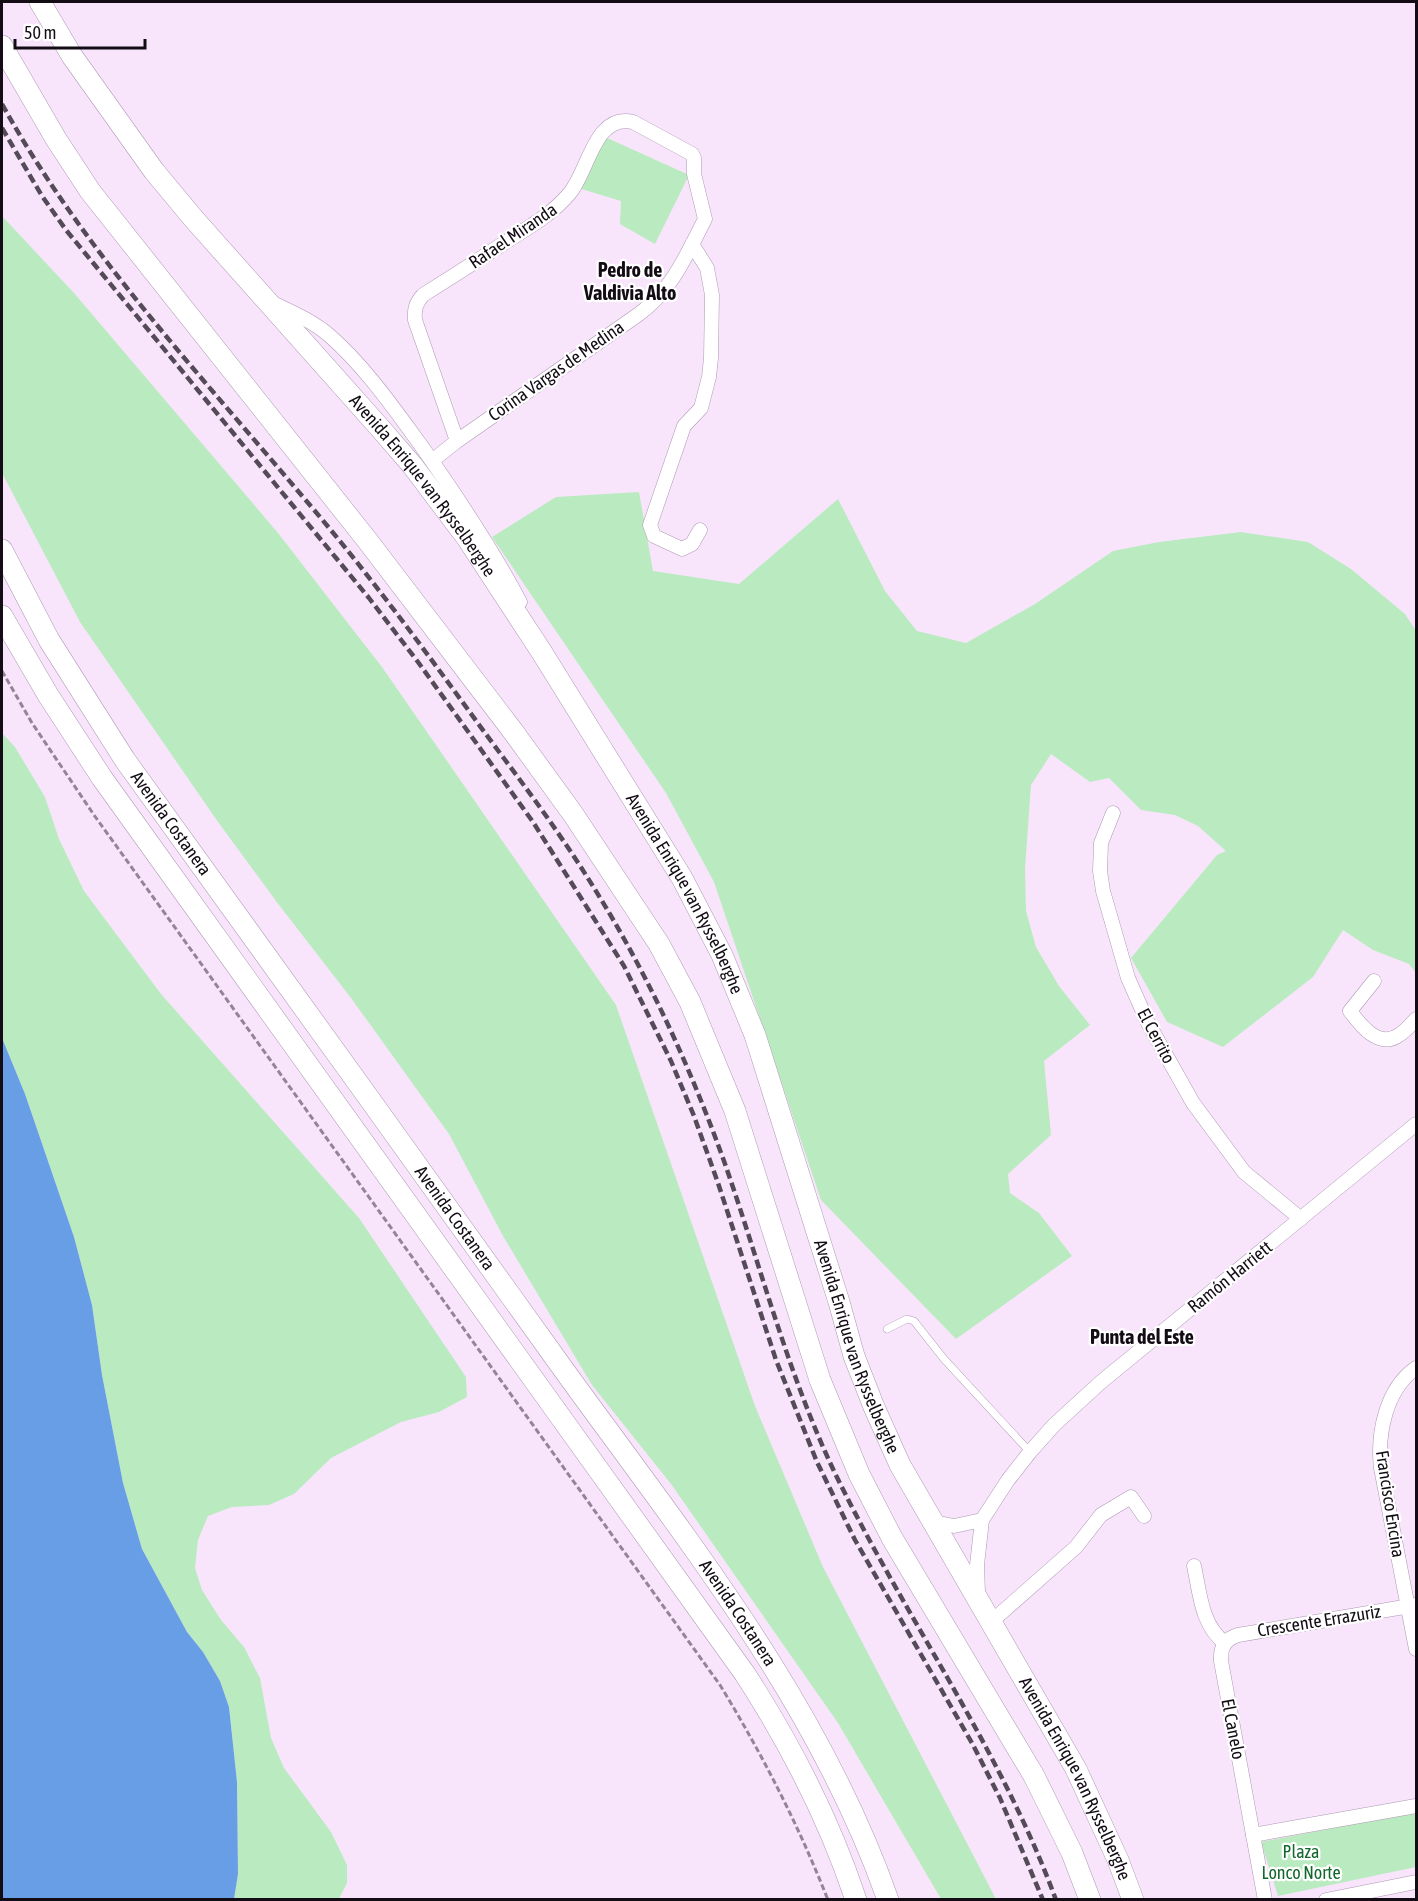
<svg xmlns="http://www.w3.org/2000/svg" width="1418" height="1901" viewBox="0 0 1418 1901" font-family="'Asap Condensed',sans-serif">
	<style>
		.green { fill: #baebc0 }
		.water { fill: #679ee5 }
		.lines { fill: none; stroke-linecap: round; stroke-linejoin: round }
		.lane-casing { stroke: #ad98b2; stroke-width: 8 }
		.street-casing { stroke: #ad98b2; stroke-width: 15 }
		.primary-casing { stroke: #ad98b2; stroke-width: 22 }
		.path { stroke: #938596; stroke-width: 3; stroke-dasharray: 6 3; stroke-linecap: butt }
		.lane { stroke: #fff; stroke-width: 7 }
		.street { stroke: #fff; stroke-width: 14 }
		.primary { stroke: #fff; stroke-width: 21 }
		.rail { stroke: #554a57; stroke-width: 4.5; stroke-dasharray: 9 4.5; stroke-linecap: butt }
		.labels { text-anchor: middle; stroke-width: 4.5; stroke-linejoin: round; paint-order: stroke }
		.street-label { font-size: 18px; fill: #130c15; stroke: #fff }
		.park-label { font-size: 18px; fill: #11672c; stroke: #fff }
		.neighbourhood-label { font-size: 20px; font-weight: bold; fill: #130c15; stroke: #fff }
	</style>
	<rect width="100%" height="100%" fill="#f8e5fc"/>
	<g class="green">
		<path d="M594 132 689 175 655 244 620 224 621 201 575 187Z"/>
		<path d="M2 216 74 293 278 533 382 667 616 1005 755 1406 823 1567 996 1899H941L838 1723 671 1484 592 1385 503 1236 449 1134 351 998 279 905 218 822 80 622 2 473Z"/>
		<path d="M639 492 653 571 739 584 838 499 885 591 917 631 966 643 1035 604 1113 551 1159 542 1241 532 1308 542 1351 569 1405 614 1416 631V973L1409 964 1373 950 1343 930 1313 977 1223 1047 1167 1022 1131 958 1217 855 1226 851 1198 826 1175 815 1141 810 1109 778 1090 782 1051 754 1031 785 1025 869 1026 911 1036 947 1059 986 1090 1025 1044 1061 1051 1135 1008 1174 1010 1193 1039 1213 1072 1256 956 1339 821 1200 714 882 666 793 492 537 556 497Z"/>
		<path d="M2 733 15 747 45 797 59 839 84 891 161 994 359 1218 466 1377 467 1397 439 1412 401 1422 331 1458 294 1494 269 1505 232 1507 208 1516 198 1540 195 1568 202 1590 221 1620 244 1647 260 1678 271 1738 284 1768 331 1832 347 1865V1883L339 1899H234L238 1874 237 1782 229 1707 220 1681 203 1652 187 1632 142 1549 123 1483 102 1375 92 1305 74 1237 25 1094 2 1038Z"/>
		<path d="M1416 1812V1867L1278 1896 1261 1842Z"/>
	</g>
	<path class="water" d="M2 1038 25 1094 74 1237 92 1305 102 1375 123 1483 142 1549 187 1632 203 1652 220 1681 229 1707 237 1782 238 1874 234 1899H2Z"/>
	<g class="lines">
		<defs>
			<path id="lane" d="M887 1329 907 1319 914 1321 944 1359 1030 1452"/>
			<g id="street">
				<path d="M692 244 707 268 712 295 711 358 709 377 701 408 684 426 650 525 654 536 682 549 692 544 700 530"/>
				<path d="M275 304C294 313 314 322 330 336 365 367 393 407 420 444 456 495 491 547 520 602"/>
				<path d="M432 461 457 441 639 314C672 290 687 254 705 219L694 174V158L692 154 633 122C594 113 589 171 569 194 550 216 529 227 504 243 477 261 450 278 423 295 416 303 414 309 415 320L457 441"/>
				<path d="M1113 813 1101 843 1100 871 1103 891 1128 978 1148 1023 1193 1103 1244 1172 1301 1219"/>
				<path d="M1374 981 1350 1011C1361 1026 1379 1049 1399 1035 1406 1031 1411 1024 1416 1019"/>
				<path d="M1416 1368C1386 1389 1377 1433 1381 1468L1416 1649"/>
				<path d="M934 1522 954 1526 982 1520"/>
				<path d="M1194 1566C1200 1593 1201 1625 1225 1643"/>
				<path d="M978 1593 977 1565 982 1520 1008 1480 1030 1452 1054 1425 1101 1382 1416 1124"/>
				<path d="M991 1622 1076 1547 1101 1515 1131 1497 1144 1516"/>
				<path d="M1253 1835 1416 1806"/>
				<path d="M1265 1900 1221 1661C1220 1648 1225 1639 1238 1635L1416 1605"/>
				<path d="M1326 1900 1416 1882"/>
			</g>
			<g id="primary">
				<path id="s1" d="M40 2 72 56 154 171 193 218 380 428 412 465 467 538 541 651 682 878 722 955 755 1035 839 1302 854 1356 874 1407 900 1465 1076 1769 1118 1860 1133 1900"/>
				<path d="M2 46 56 139 90 191 367 540 512 730 573 814 659 944 690 1002 735 1111 820 1380 859 1474 892 1538 1034 1776 1072 1853 1090 1900"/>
				<path id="s2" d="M2 550 49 640 125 760C271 961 416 1164 561 1366 683 1535 818 1700 888 1900"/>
				<path d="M2 616 48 695 102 778 745 1674C791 1745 829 1819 856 1900"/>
			</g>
		</defs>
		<use href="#lane" class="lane-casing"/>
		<use href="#street" class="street-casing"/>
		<use href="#primary" class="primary-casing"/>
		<path class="path" d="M2 671 32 723 94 815 720 1685C762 1754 798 1824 828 1900"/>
		<use href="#lane" class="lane"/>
		<use href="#street" class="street"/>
		<use href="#primary" class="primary"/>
		<g class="rail">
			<path d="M2 104C82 249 197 371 303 497 365 569 421 645 477 722 504 759 532 795 558 833 630 937 681 1042 724 1161 760 1264 787 1371 833 1469 903 1615 1000 1747 1056 1900"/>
			<path d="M2 128 42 196 66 230 369 598 418 662 533 822 624 966 671 1061 694 1116 718 1183 776 1360 817 1462 855 1540 972 1743 1000 1798 1043 1900"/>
		</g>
	</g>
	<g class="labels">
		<g class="street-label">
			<text transform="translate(513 236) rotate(-34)" y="6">Rafael Miranda</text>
			<text transform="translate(556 371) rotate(-35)" y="6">Corina Vargas de Medina</text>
			<text dy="6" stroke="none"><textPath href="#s1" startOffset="618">Avenida Enrique van Rysselberghe</textPath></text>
			<text dy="6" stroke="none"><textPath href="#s2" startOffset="322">Avenida Costanera</textPath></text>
			<text dy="6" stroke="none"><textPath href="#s1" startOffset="1104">Avenida Enrique van Rysselberghe</textPath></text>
			<text transform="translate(1156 1036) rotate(62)" y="6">El Cerrito</text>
			<text dy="6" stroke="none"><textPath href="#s2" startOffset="808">Avenida Costanera</textPath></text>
			<text transform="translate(1230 1277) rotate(-39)" y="6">Ramón Harriett</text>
			<text dy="6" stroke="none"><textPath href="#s1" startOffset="1590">Avenida Enrique van Rysselberghe</textPath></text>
			<text transform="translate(1390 1504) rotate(81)" y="6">Francisco Encina</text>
			<text dy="6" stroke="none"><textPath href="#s2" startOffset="1294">Avenida Costanera</textPath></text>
			<text transform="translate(1319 1621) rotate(-9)" y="6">Crescente Errazuriz</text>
			<text transform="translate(1233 1729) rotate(79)" y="6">El Canelo</text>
			<text dy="6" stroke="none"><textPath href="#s1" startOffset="2076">Avenida Enrique van Rysselberghe</textPath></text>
		</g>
		<g class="park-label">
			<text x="1301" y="1858">Plaza<tspan x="1301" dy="21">Lonco Norte</tspan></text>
		</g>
		<g class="neighbourhood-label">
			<text x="630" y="277">Pedro de<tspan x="630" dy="23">Valdivia Alto</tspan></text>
			<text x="1142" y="1344">Punta del Este</text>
		</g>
	</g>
	<rect width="1418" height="1901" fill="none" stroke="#130c15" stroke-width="6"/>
	<path d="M15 39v9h130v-9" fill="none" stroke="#130c15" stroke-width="3"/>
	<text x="24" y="39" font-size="18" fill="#130c15" stroke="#ffffff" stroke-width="4.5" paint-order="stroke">50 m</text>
</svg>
